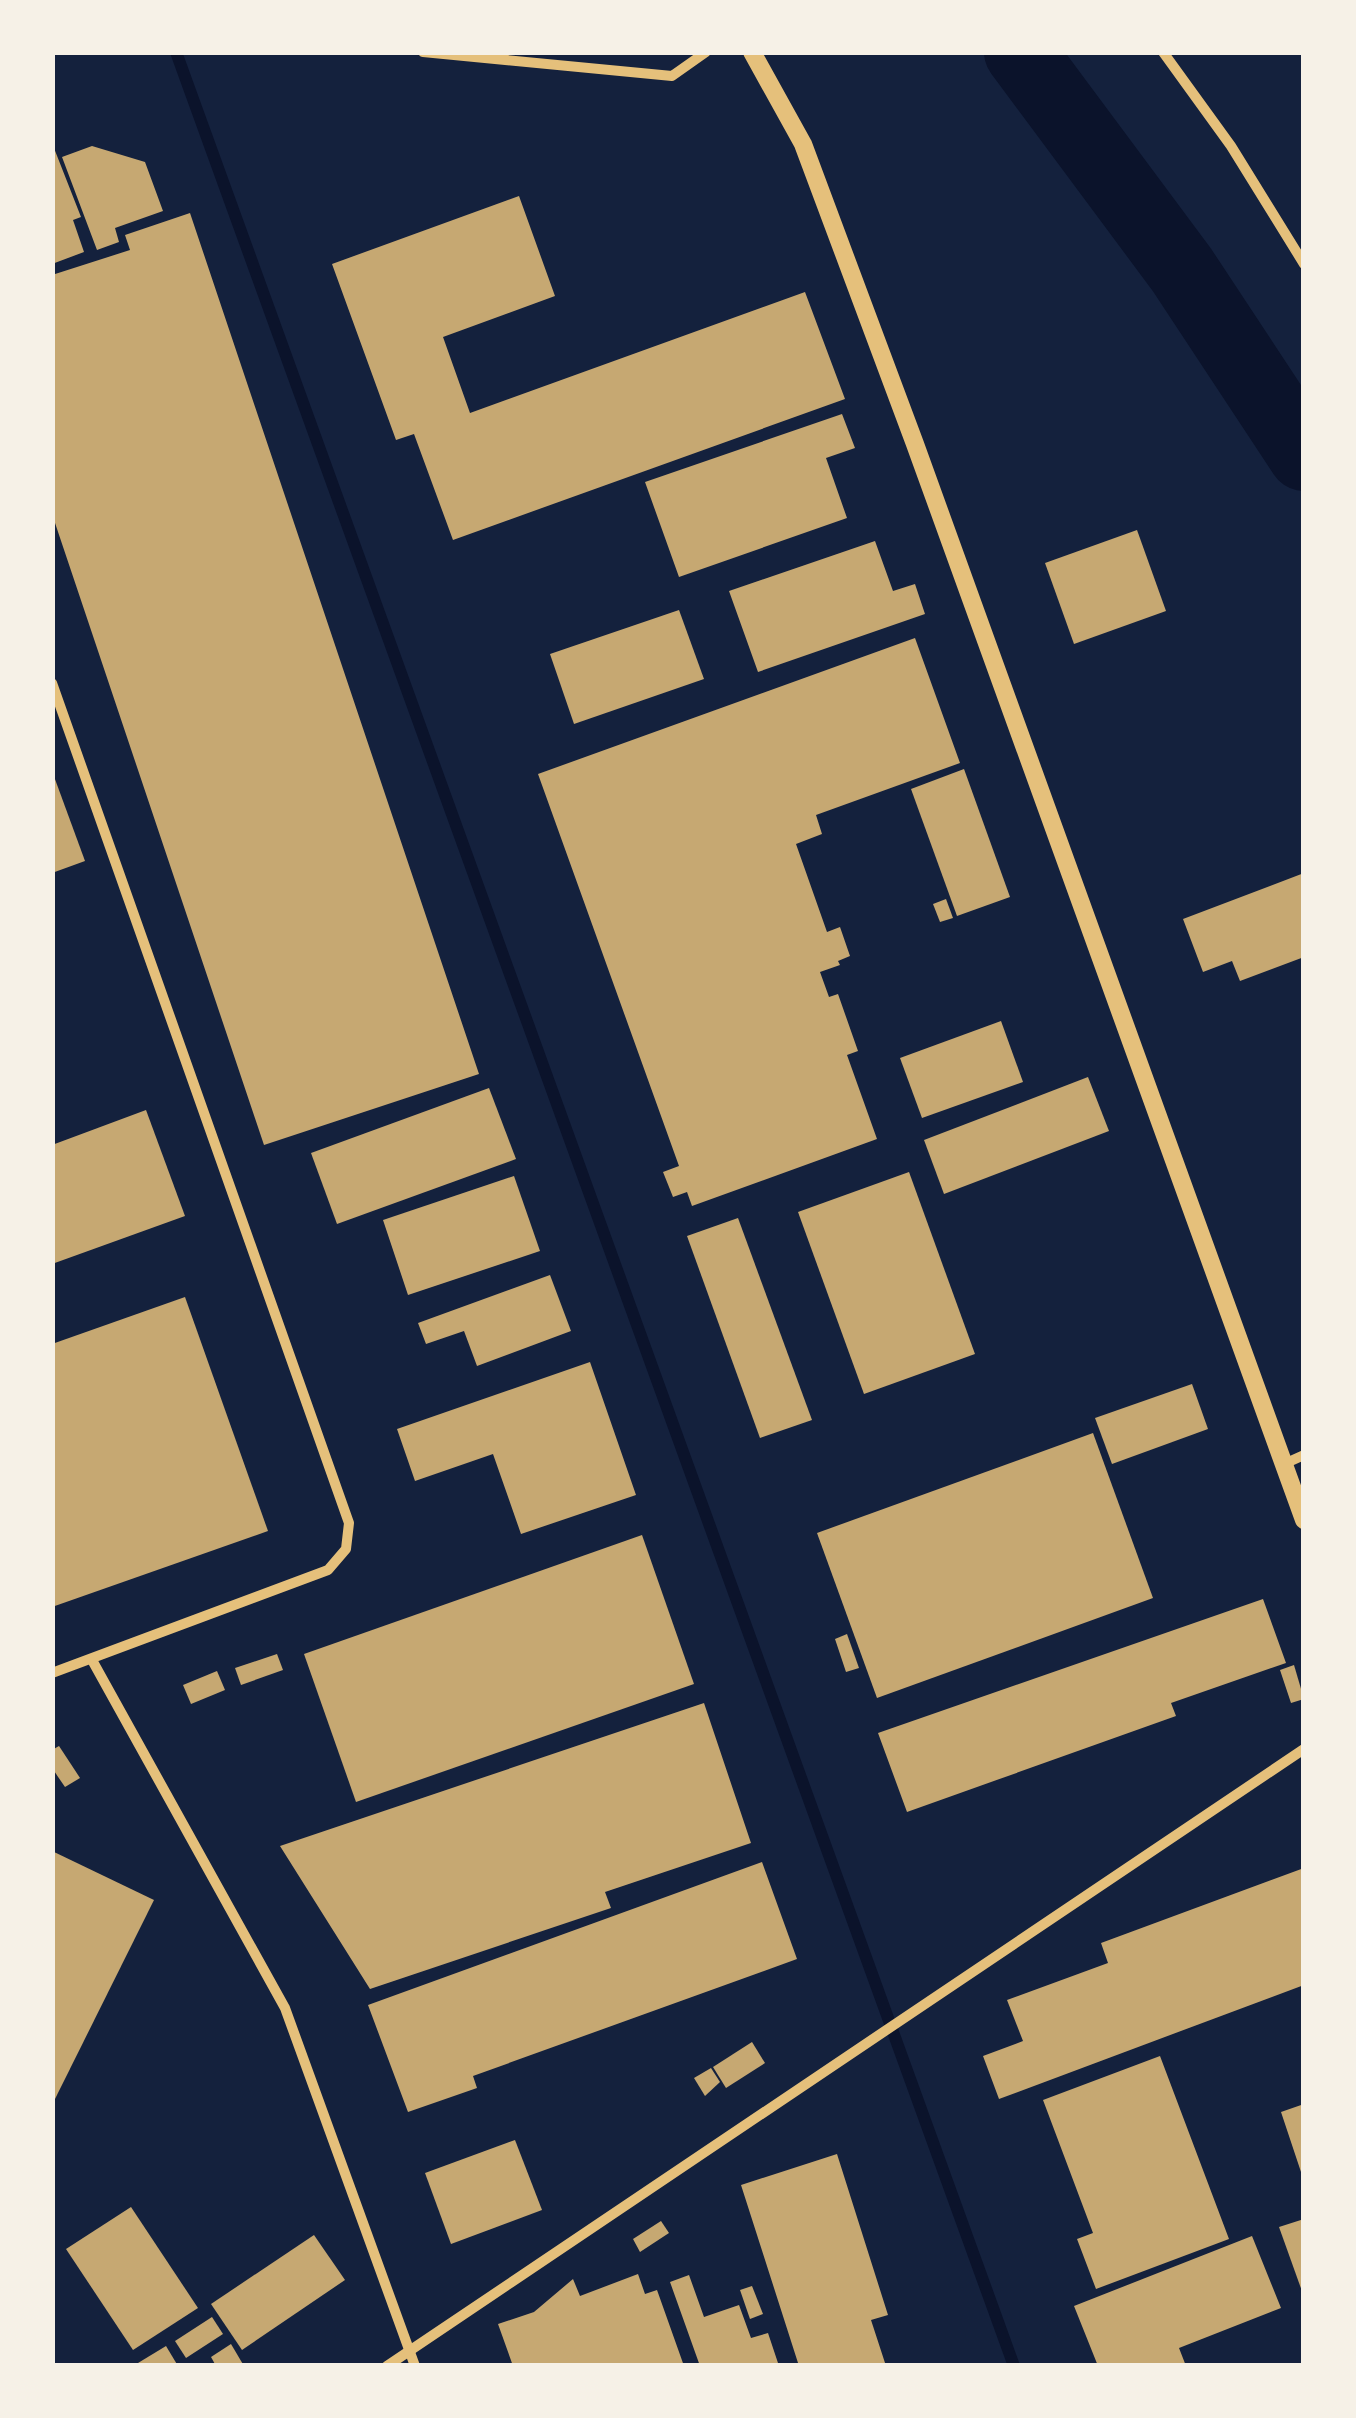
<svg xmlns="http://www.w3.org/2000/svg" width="1356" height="2418" viewBox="0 0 1356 2418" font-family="'Fira Sans',sans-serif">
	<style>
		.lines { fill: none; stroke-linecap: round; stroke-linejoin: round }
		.stream { stroke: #0b132b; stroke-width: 12 }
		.river { stroke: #0b132b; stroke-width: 72 }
		.building { fill: #c6a872 }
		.minor { stroke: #e5c07b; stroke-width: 10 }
		.tertiary { stroke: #e5c07b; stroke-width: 18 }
	</style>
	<rect width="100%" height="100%" fill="#14213d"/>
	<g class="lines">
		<path class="stream" d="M176 52 1014 2366"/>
		<path class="river" d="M1020 52 1182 270 1304 455"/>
	</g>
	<g class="building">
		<path d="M52 143 81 217 73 220 84 252 52 264Z"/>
		<path d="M92 146 145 162 163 211 115 228 119 242 97 250 62 157Z"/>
		<path d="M519 196 555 296 443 337 470 413 805 292 845 399 453 540 414 434 396 440 332 264Z"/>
		<path d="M190 213 479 1074 264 1145 52 514V275L130 250 125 235Z"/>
		<path d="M842 414 855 448 826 458 847 518 679 577 645 482Z"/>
		<path d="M1137 530 1166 611 1074 644 1045 563Z"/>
		<path d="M875 541 893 591 915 584 925 614 758 672 729 591Z"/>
		<path d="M679 610 704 679 574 724 550 654Z"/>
		<path d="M915 638 960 763 816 815 822 834 796 844 827 932 840 927 850 956 838 961 840 965 820 972 829 997 838 994 858 1051 847 1055 877 1139 692 1206 687 1192 673 1197 663 1172 679 1166 538 774Z"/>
		<path d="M964 769 1010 897 957 916 911 789Z"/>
		<path d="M52 771 85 861 52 873Z"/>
		<path d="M1304 873V957L1240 981 1232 961 1203 972 1183 919Z"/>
		<path d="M946 899 953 918 940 922 933 904Z"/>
		<path d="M1001 1021 1023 1082 922 1118 900 1058Z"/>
		<path d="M1088 1077 1109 1131 944 1194 924 1140Z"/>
		<path d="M489 1088 516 1159 337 1224 311 1153Z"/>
		<path d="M146 1110 185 1216 52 1264V1145Z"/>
		<path d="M909 1172 975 1354 864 1394 798 1212Z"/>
		<path d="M514 1176 540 1251 408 1295 383 1220Z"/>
		<path d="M738 1218 812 1420 760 1438 687 1236Z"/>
		<path d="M550 1275 571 1331 477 1366 464 1331 426 1344 418 1323Z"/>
		<path d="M185 1297 268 1531 52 1607V1344Z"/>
		<path d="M590 1362 636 1495 521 1534 493 1454 415 1481 397 1429Z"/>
		<path d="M1192 1384 1208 1429 1112 1464 1095 1418Z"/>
		<path d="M1093 1433 1153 1598 877 1698 817 1533Z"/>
		<path d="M642 1535 694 1684 356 1802 304 1654Z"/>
		<path d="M1263 1599 1286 1663 1171 1703 1176 1716 907 1812 878 1733Z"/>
		<path d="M847 1634 859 1668 846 1672 835 1639Z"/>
		<path d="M277 1654 283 1670 241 1685 235 1668Z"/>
		<path d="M1294 1665 1304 1699 1291 1703 1280 1670Z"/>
		<path d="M217 1671 225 1690 191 1704 183 1685Z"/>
		<path d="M704 1703 751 1843 605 1892 611 1908 370 1989 280 1846Z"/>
		<path d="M59 1746 80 1778 65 1787 52 1768V1750Z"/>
		<path d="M52 1851 154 1900 52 2105Z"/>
		<path d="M762 1862 797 1959 473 2076 477 2088 408 2112 368 2005Z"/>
		<path d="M1304 1868V1985L999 2099 983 2056 1023 2041 1007 2000 1108 1963 1101 1943Z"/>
		<path d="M752 2042 765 2063 726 2088 713 2067Z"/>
		<path d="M1160 2056 1229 2239 1096 2289 1077 2239 1093 2233 1043 2100Z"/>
		<path d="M711 2068 720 2082 705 2096 694 2078Z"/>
		<path d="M1304 2104V2178H1303L1281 2112Z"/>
		<path d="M515 2140 542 2210 451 2244 425 2173Z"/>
		<path d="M837 2154 888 2315 871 2320 886 2366H799L741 2185Z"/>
		<path d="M131 2207 198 2308 133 2350 66 2249Z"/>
		<path d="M1304 2219V2294H1303L1279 2227Z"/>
		<path d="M661 2221 669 2233 640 2252 633 2239Z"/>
		<path d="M314 2235 345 2280 242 2350 211 2304Z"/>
		<path d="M1252 2236 1281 2308 1179 2348 1186 2366H1098L1074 2306Z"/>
		<path d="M638 2274 645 2294 657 2290 684 2366H513L498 2324 534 2312 573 2279 580 2296Z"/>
		<path d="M689 2275 704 2317 739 2305 751 2338 768 2333 779 2366H700L670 2282Z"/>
		<path d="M752 2286 763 2314 750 2319 740 2290Z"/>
		<path d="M212 2317 223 2334 186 2358 175 2341Z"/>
		<path d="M231 2344 244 2366H216L211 2357Z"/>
		<path d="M166 2346 178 2366H140L138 2363Z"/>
	</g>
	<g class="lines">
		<g class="minor">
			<path d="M423 52 672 76 706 52"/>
			<path d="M1163 52 1231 146 1304 264"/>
			<path d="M52 683 349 1523 346 1549 328 1570 52 1673"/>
			<path d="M1284 1464 1304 1455"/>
			<path d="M92 1660 285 2008 415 2366"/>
			<path d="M387 2366 1304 1749"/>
		</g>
		<path class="tertiary" d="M752 52 803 144 915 444 1304 1520"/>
	</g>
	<rect width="1356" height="2418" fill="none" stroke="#f6f1e7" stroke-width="110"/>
</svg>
